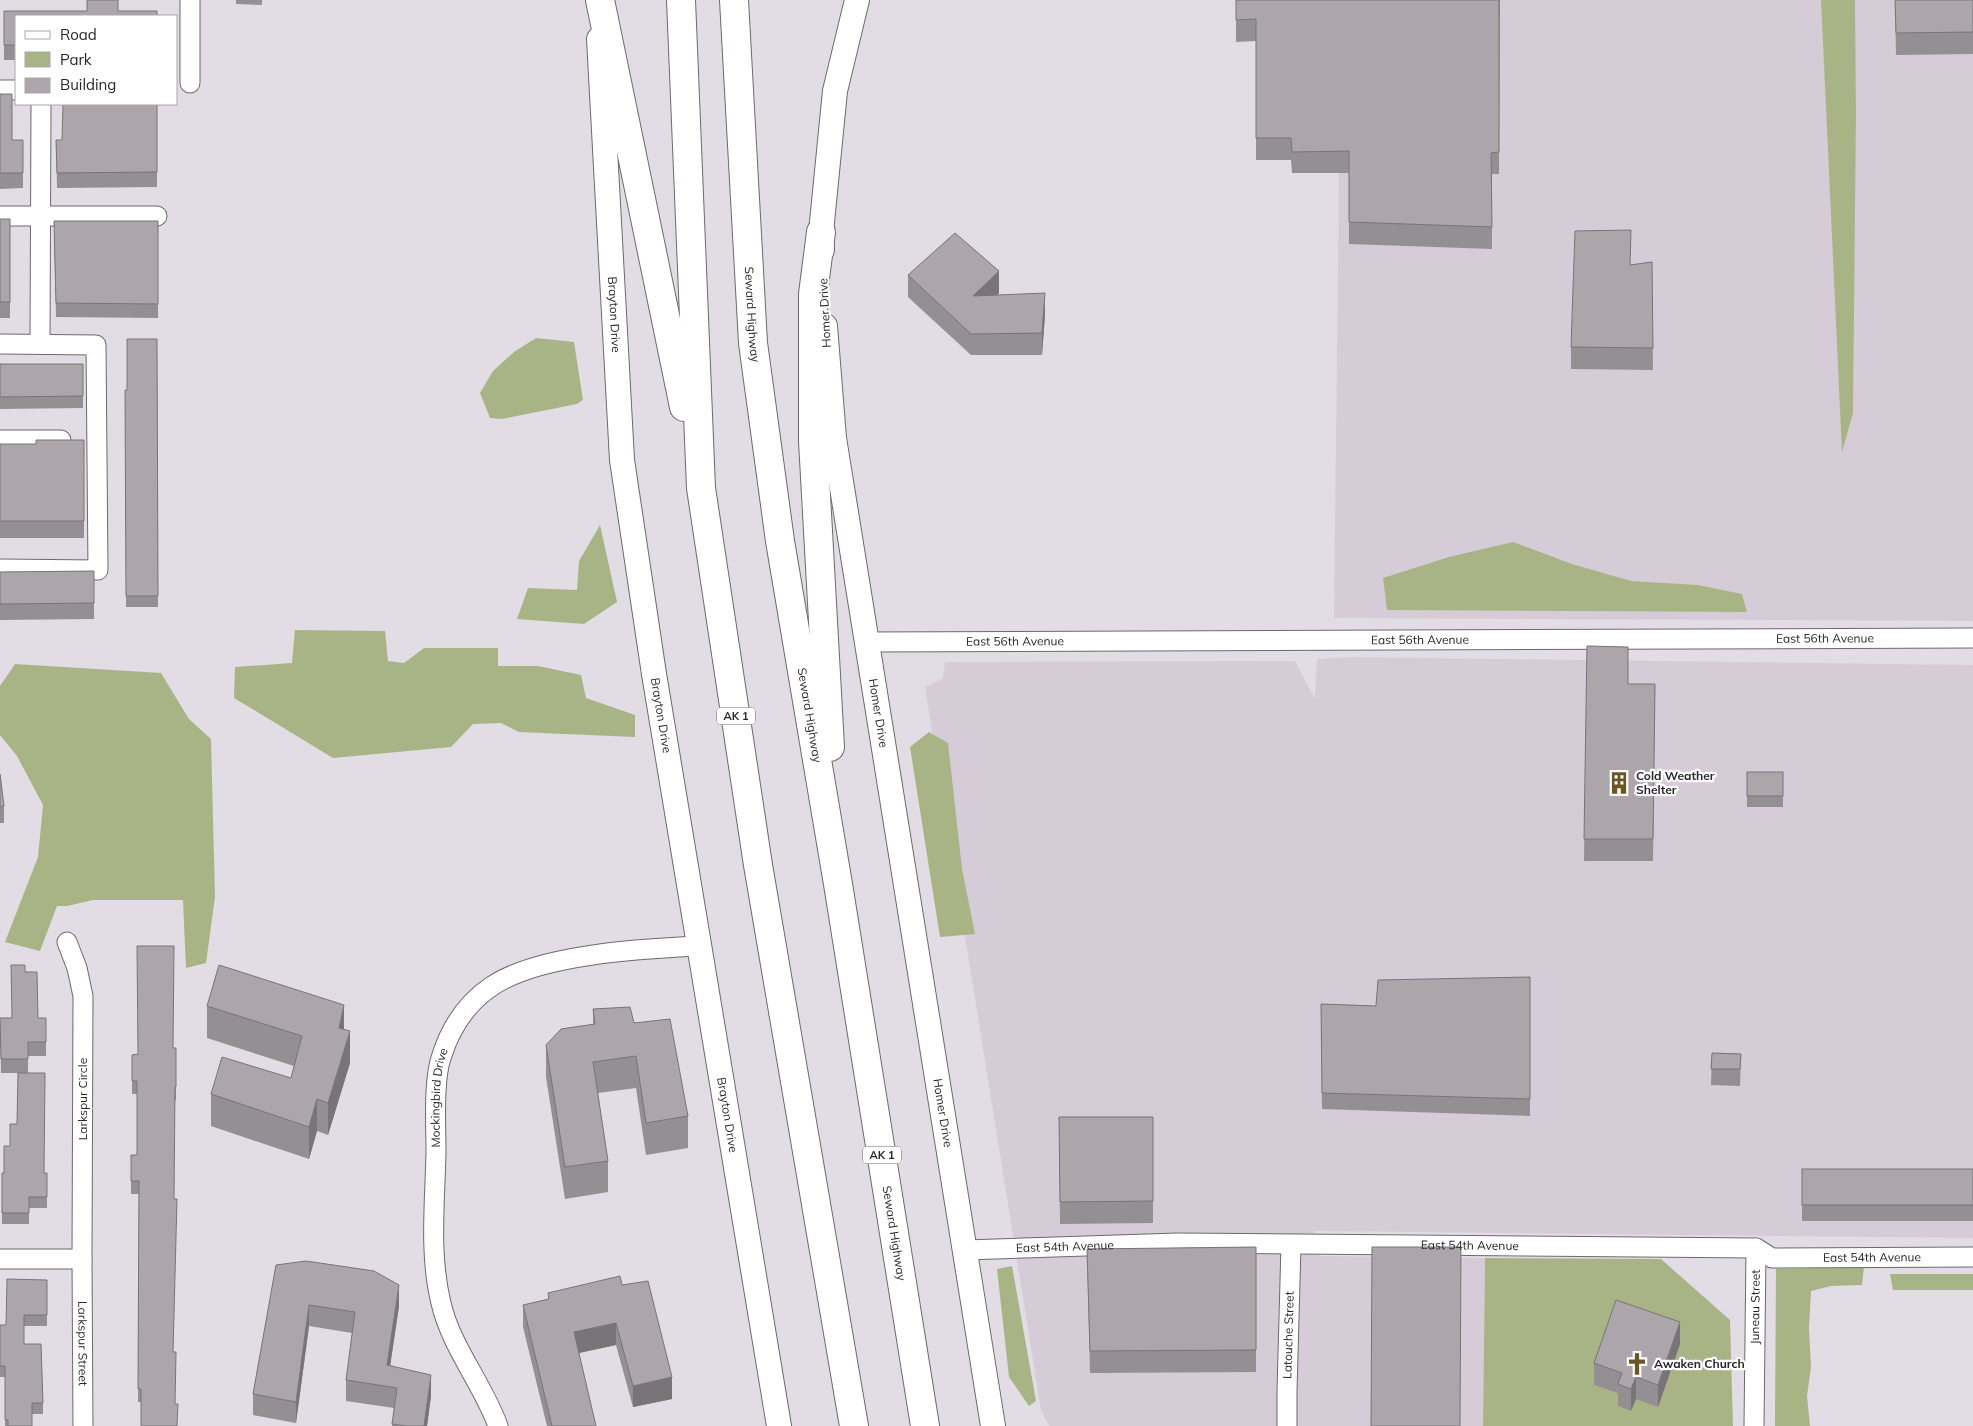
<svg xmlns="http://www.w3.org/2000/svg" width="1973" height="1426" viewBox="0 0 1973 1426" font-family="Mulish,sans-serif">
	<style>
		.built { fill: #d6ccd8 }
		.green { fill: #a9b486 }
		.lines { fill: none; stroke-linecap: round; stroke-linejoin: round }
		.minor-casing { stroke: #6d696e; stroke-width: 21 }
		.major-casing { stroke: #6d696e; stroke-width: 26 }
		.highway-casing { stroke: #6d696e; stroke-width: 30 }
		.minor { stroke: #fff; stroke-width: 19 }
		.major { stroke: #fff; stroke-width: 24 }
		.highway { stroke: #fff; stroke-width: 28 }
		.wall { fill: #948f93 }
		.shaded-wall { fill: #787478 }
		.building { fill: #aca6ab; stroke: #787478 }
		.labels { text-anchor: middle; stroke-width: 4.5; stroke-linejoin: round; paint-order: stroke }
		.shield { fill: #fff; stroke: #686769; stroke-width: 1 }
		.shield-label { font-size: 11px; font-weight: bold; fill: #282629 }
		.street-label { font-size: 12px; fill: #282629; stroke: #fff }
		.poi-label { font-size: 12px; font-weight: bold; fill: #282629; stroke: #fff; text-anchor: start }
	</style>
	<rect width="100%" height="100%" fill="#e2dde4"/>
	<g class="built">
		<path d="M1341 0H1973V621L1334 618Z"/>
		<path d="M1351 657 1973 665V1238L1314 1231 1320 1256 1485 1258 1483 1426H1049L1041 1410 925 687 943 679 945 662 1295 661 1315 699 1317 659Z"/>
	</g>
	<g class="green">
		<path d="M1821 0H1855L1856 114 1853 413 1842 452Z"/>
		<path d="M536 338 574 342 583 400 577 404 502 419 490 418 480 393 493 371 514 352Z"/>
		<path d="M600 525 617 602 584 624 517 619 528 588 577 590 579 561Z"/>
		<path d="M1513 542 1572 564 1631 581 1698 585 1742 594 1747 612 1387 610 1383 578 1449 557Z"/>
		<path d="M295 630 385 631 388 661 404 663 424 648H498V666H538L581 675 586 698 635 715V737L519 732 501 723 473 724 451 747 333 758 234 698 235 667 292 663Z"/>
		<path d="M15 664 161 673 189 719 211 739 215 897 206 963 186 968 183 900H93L67 906H57L40 951 5 942 38 857 43 805 17 756 0 735V686Z"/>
		<path d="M929 732 948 743 962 869 975 934 940 937 910 747Z"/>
		<path d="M1485 1258 1661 1259 1730 1320 1733 1426H1483Z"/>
		<path d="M1012 1266 1036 1401 1029 1406 1009 1377 997 1269Z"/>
		<path d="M1864 1267 1862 1285 1831 1286 1811 1291 1809 1328 1811 1367 1807 1396 1810 1426H1775L1776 1269Z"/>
		<path d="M1890 1274H1973V1290H1893Z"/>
	</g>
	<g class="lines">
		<defs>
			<g id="minor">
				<path d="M190 83V0"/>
				<path d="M0 90H16"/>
				<path d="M0 216H157"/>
				<path d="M0 344 96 345 98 570 0 569"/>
				<path d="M40 344 41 104"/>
				<path d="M0 440H61"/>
				<path id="s1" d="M866 642 1973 638"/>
				<path id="s2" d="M67 942 77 968 83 996 82 1259 83 1426"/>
				<path id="s3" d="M965 1250 1178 1243 1756 1248 1772 1258 1973 1257"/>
				<path d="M0 1259H82"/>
				<path id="s4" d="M498 1426C483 1384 451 1347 441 1303 429 1254 435 1202 436 1152 436 1126 433 1078 442 1055 451 1027 468 1002 492 986 540 954 641 949 698 946"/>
				<path id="s5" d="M1287 1426V1391L1291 1245"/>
				<path id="s6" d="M1754 1426 1756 1248"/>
			</g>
			<g id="major">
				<path id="s7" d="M599 39 622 460 654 674 779 1426"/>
				<path d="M822 250 821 232 835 91 857 0"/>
				<path id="s8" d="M825 326 834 438 993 1426"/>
			</g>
			<g id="highway">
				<path d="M600 0 684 407"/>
				<path d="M681 0 701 488 758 865 854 1426"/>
				<path id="s9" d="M734 0 753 343 780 541 838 884 925 1426"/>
				<path d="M821 232 813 294V441L830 747"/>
			</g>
		</defs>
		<use href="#minor" class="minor-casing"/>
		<use href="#major" class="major-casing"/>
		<use href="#highway" class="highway-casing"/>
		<use href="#minor" class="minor"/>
		<use href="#major" class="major"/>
		<use href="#highway" class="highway"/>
	</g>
	<g class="wall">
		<path d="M236 0H262V5L236 4Z"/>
		<path d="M1236 0H1500L1499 174H1492V249L1349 244V173H1292L1291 160H1256V41L1236 42Z"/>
		<path d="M1895 0H1973V54L1896 55Z"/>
		<path d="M4 11H118L16 16V60H4Z"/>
		<path d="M0 94 12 140H23V188L0 189Z"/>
		<path d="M157 104V187L57 188 56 140H62Z"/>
		<rect x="0" y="219" width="10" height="99"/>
		<path d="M158 221V318L56 317 54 235Z"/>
		<path d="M1652 262 1653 370 1571 369V347L1630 265Z"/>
		<path d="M908 275 999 293 997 295 1045 315 1042 355H971L908 297Z"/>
		<path d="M157 339 158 607H126L125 390H127Z"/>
		<path d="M0 364H83V408L0 409Z"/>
		<path d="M84 440V538H0V444H36Z"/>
		<path d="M94 571V619L0 620V572Z"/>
		<path d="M1587 646 1628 684H1655L1653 861H1584Z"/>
		<rect x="1747" y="772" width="36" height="35"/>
		<path d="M0 774 4 806V823H0Z"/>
		<path d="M25 972 38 1018H46V1056H28V1073L44 1173H47V1208H29V1224H2V1173H4L10 1146 17 1124 18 1073H1L0 1018H12Z"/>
		<path d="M1530 977V1116L1322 1109 1321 1004 1376 1006Z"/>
		<path d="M207 1006 344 1030 350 1063 328 1135 317 1131 309 1159 211 1126V1094L291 1078 294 1066 207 1038Z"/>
		<path d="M593 1009 634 1023 688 1116V1148L646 1155 636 1088 598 1093 608 1161V1192L565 1199 546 1077V1045L593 1025Z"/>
		<path d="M173 1048H176V1100H175L141 1402H138L139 1194H131V1155H137V1094H132V1055L138 1054Z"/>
		<path d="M1712 1053 1741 1054 1740 1086 1711 1085Z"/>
		<path d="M1059 1117H1153V1223L1060 1224Z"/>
		<rect x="1802" y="1169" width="171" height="52"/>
		<path d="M1256 1247V1372L1090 1373 1087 1249Z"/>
		<path d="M276 1265 399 1306 390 1366 431 1396 427 1426H392L394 1408 346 1401V1380L352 1333 309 1326 296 1423 253 1415V1394Z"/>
		<path d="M47 1280V1326H24V1344L43 1403V1414H32V1426H5V1377H0V1325H6Z"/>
		<path d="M622 1285 672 1399 633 1407 616 1345 579 1353 596 1426H547L523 1327V1305L548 1299V1293Z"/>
		<path d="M1680 1344 1658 1407 1636 1399 1631 1411 1618 1406V1393L1594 1385V1363Z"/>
	</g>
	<g class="shaded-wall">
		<path d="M999 271V293L973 318V296Z"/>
		<path d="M1045 293V315L1042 355V333Z"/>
		<path d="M344 1005V1037L339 1028Z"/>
		<path d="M350 1031V1063L328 1135V1103Z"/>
		<path d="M317 1099V1131L309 1159V1127Z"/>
		<path d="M399 1285V1306L387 1387V1365Z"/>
		<path d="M309 1305V1326L296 1423V1402Z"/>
		<path d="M1680 1322V1344L1658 1407V1385Z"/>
		<path d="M616 1323V1345L574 1354V1332Z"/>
		<path d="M431 1375V1396L427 1426H424Z"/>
		<path d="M672 1377V1399L633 1407V1386Z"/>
		<path d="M1636 1377V1399L1631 1411V1389Z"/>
	</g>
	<g class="building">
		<path d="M87 0H118V11H157V16H16V45H4V11H87Z"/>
		<path d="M1236 0H1499V152L1491 153 1492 227 1349 222V151L1292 152 1291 138H1256V19L1236 20Z"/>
		<path d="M1895 0H1973V32L1896 33Z"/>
		<path d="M0 94H12V140H23V173H0Z"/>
		<path d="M63 104H157V172L57 173 56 140H62Z"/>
		<rect x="0" y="219" width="10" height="83"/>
		<path d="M54 221H158V304L56 303Z"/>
		<path d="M1631 230 1630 265 1652 262 1653 348 1571 347 1575 231Z"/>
		<path d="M955 233 999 271 973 296 1045 293 1042 333 971 334 908 275Z"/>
		<path d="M127 339H157L158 596H126L125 390H127Z"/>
		<path d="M0 364H83V396L0 397Z"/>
		<path d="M36 440H84V521H0V444H36Z"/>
		<path d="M94 571V603L0 604V572Z"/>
		<path d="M1587 646 1628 647V684H1655L1653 839H1584Z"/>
		<rect x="1747" y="772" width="36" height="24"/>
		<path d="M0 774 4 806 0 807Z"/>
		<path d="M137 946H174L173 1048H176V1087H175L174 1199H177L173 1352H176L175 1404H178L177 1426H141V1389H138L139 1181H131V1155H137V1081H132V1055L138 1054Z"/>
		<path d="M11 965H25V972H37L38 1018H46V1042H28V1059H1L0 1018H12Z"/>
		<path d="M219 965 344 1005 339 1028 350 1031 328 1103 317 1099 309 1127 211 1094 222 1057 291 1078 302 1036 207 1006Z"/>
		<path d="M1530 977V1099L1322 1093 1321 1004 1376 1006 1378 980Z"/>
		<path d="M630 1007 634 1023 670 1019 688 1116 646 1123 636 1056 593 1062 608 1161 565 1167 546 1045 561 1029 595 1024 593 1009Z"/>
		<path d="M1712 1053 1741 1054 1740 1069H1711Z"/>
		<path d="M18 1073H45L44 1173H47V1197H29V1213H2V1173H4V1146H10V1124H17Z"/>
		<path d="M1059 1117H1153V1201L1060 1202Z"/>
		<rect x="1802" y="1169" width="171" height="36"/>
		<path d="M1256 1247V1350L1090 1351 1087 1249Z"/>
		<path d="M1372 1247H1461L1460 1426H1371Z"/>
		<path d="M306 1261 374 1271 399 1285 387 1365 431 1375 424 1426H406L392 1424 397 1388 346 1380 355 1312 309 1305 296 1402 253 1394 276 1265Z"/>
		<path d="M620 1276 622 1285 648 1281 672 1377 633 1386 616 1323 574 1332 596 1426H552L523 1305 549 1299 548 1293Z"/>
		<path d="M7 1279 47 1280V1315H24V1344H41L43 1403H32V1426H8V1420H5V1366H0V1325H6Z"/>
		<path d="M1616 1300 1680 1322 1658 1385 1636 1377 1631 1389 1618 1384 1622 1373 1594 1363Z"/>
	</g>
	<defs>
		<symbol id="building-bare" viewBox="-9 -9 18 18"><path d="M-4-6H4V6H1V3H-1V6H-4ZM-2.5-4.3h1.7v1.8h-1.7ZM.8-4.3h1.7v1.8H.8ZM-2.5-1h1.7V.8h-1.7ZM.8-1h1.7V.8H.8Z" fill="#685624" stroke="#fff" stroke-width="2.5" paint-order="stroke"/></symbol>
		<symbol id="church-bare" viewBox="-9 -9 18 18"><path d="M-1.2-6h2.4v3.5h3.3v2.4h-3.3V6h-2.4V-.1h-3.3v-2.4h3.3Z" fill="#685624" stroke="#fff" stroke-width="2.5" paint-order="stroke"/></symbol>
	</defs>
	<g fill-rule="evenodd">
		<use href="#building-bare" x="1603" y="767" width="32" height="32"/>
		<use href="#church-bare" x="1621" y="1348" width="32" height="32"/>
	</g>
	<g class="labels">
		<g class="shield">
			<rect x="717" y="707.5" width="38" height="17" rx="4"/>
			<rect x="863" y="1146.5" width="38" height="17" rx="4"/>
		</g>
		<g class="shield-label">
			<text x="736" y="720">AK 1</text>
			<text x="882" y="1159">AK 1</text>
		</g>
		<g class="street-label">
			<text transform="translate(825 313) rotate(-93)" y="4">Homer Drive</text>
			<text dy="4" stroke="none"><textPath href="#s7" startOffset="276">Brayton Drive</textPath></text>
			<text dy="4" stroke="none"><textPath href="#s9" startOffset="315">Seward Highway</textPath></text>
			<text dy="4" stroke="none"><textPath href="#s1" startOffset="959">East 56th Avenue</textPath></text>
			<text dy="4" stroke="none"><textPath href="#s1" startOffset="554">East 56th Avenue</textPath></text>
			<text dy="4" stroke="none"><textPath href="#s1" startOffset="149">East 56th Avenue</textPath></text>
			<text dy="4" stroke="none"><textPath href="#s8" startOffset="391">Homer Drive</textPath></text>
			<text dy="4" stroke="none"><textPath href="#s9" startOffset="720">Seward Highway</textPath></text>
			<text dy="4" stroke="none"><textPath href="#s7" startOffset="680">Brayton Drive</textPath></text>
			<text dy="4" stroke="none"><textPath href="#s4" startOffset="342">Mockingbird Drive</textPath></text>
			<text transform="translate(83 1099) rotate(-90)" y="4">Larkspur Circle</text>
			<text dy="4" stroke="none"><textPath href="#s8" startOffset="796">Homer Drive</textPath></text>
			<text dy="4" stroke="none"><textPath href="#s7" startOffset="1085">Brayton Drive</textPath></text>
			<text dy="4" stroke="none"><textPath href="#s9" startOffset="1245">Seward Highway</textPath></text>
			<text dy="4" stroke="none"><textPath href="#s3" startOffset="100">East 54th Avenue</textPath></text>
			<text dy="4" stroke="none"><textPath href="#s3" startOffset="505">East 54th Avenue</textPath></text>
			<text dy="4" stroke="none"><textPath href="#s3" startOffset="910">East 54th Avenue</textPath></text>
			<text dy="4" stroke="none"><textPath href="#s6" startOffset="119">Juneau Street</textPath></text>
			<text dy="4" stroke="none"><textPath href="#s5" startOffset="91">Latouche Street</textPath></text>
			<text dy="4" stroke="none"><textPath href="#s2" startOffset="404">Larkspur Street</textPath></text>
		</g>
		<g class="poi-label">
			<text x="1636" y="780">Cold Weather<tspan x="1636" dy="14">Shelter</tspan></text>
			<text x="1654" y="1368">Awaken Church</text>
		</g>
	</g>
	<rect x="15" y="15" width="162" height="90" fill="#ffffff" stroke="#a9a8a9"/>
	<rect x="25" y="31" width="25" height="8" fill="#ffffff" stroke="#a9a8a9"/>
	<text x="60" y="40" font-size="15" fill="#282629">Road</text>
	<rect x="25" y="52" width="25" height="15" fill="#a9b486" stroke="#a9a8a9"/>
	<text x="60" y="65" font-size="15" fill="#282629">Park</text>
	<rect x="25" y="78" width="25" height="15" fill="#aca6ab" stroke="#a9a8a9"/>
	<text x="60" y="90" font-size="15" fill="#282629">Building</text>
</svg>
